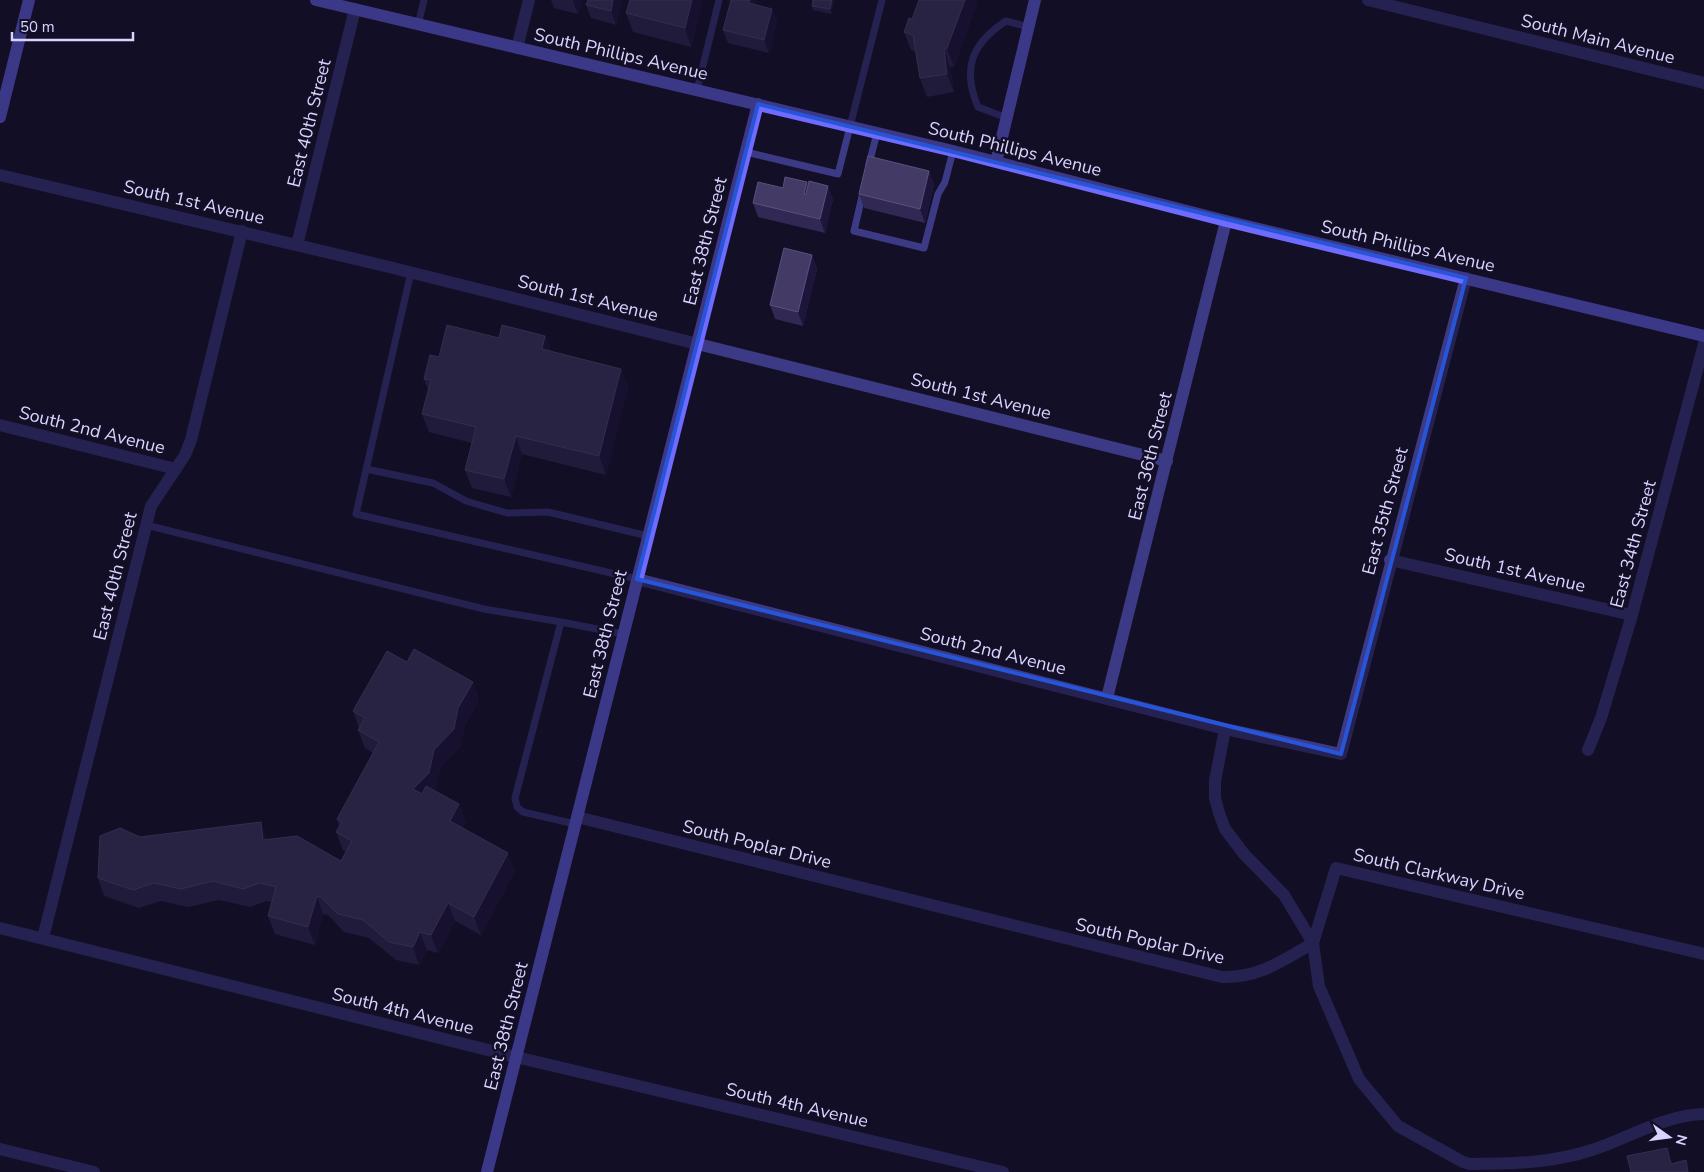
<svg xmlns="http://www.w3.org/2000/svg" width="1704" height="1172" font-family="'Nunito Sans',sans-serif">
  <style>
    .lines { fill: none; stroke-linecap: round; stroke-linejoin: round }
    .lane { stroke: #3d3a85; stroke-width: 7 }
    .street { stroke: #3d3a85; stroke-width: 12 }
    .secondary { stroke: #6f6bff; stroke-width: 12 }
    .wall { fill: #312854 }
    .shaded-wall { fill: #1d163a }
    .building { fill: #433a66; stroke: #5a527e }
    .marked { fill: none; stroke: #2655da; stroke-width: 4; stroke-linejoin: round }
    .labels { text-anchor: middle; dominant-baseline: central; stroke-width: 5; stroke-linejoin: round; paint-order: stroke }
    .street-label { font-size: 18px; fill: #d9d4ff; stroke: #130f26 }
  </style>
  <rect width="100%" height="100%" fill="#130f26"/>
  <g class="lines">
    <!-- lane -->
    <path class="lane" d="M418 25 424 0
      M697 90 719 0
      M1007 118 978 107C962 69 971 44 1006 21L1029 27
      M746 152 838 174 882 0
      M869 164 877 133
      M863 192 854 231 924 248 938 194 945 182 953 151
      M411 272 356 514 637 579
      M366 469 433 483 466 501 507 513 548 512 648 536
      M146 525 484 609 561 622
      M575 824 523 812 517 807 515 798 561 622 623 634"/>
    <!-- street -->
    <path class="street" d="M1368 0 1704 83
      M517 48 529 0
      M0 175 385 266 1167 461
      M297 245 355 9
      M0 425 176 469
      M1390 560 1632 615
      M637 579 1225 729 1341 754 1466 278
      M1107 698 1226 221
      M1225 729 1215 781V798L1219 813 1225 829 1244 854 1284 895 1313 943 1319 986 1359 1079 1398 1126 1463 1162 1470 1164C1512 1164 1552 1163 1592 1150 1629 1138 1664 1115 1704 1114
      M1588 750 1601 718 1632 615 1704 344
      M577 817 1222 977C1259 978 1282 961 1313 943
      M0 928 516 1057 1003 1172
      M43 938 151 506 185 455 191 440 242 231
      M1313 943 1336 868 1704 954
      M0 1149 94 1172"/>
    <!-- secondary -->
    <path class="secondary" d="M316 0 953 151 1226 221 1704 336
      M0 117 29 0
      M996 162 1035 0
      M487 1172 758 104"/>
  </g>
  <!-- wall -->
  <path class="wall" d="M551 0H582L578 14 554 8Z
    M588 0H622L616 25 591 18 586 5Z
    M703 0 691 47 633 32 626 13Z
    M835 0 831 14 813 10 812 6Z
    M919 0H976L977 3 954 67H950L954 92 927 97 920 78 916 52 911 50 904 32 912 19Z
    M757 5 777 22 769 53 728 43 723 30Z
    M929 171 934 185 925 223 864 208 859 194Z
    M808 185 833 199 825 233 758 217 753 203 783 188Z
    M812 255 817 269 803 326 775 319 770 305Z
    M545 336 551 351 628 387 606 475 522 454 511 497 472 488 465 470 472 443 429 432 422 414 428 390 424 379 439 357 499 338Z
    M407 662 473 682 479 700 465 726 460 747 440 768 435 791 466 822 462 828 515 871 481 935 455 921 438 953 427 950 419 965 396 960 369 938 344 932 328 915 323 914 315 945 275 934 268 916 272 902 267 901 250 907 219 900 188 907 161 901 139 908 104 896 98 878 140 837 267 839 341 861 346 852 343 850 336 832 339 827 337 819 373 753 365 748 358 730 359 728 353 711Z"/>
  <!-- shaded-wall -->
  <path class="shaded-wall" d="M573 0H582L578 14 573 1Z
    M613 0H622L616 25 611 11Z
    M692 0H703L691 47 685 28Z
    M750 0H755L757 5 749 3Z
    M832 0H835L831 14 830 9Z
    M965 0H976L977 3 954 67 947 48Z
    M772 9 777 22 769 53 764 40Z
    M944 49 950 67 954 92 947 74Z
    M929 171 934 185 925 223 920 209Z
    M807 182 812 196 804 194Z
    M828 186 833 199 825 233 820 219Z
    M812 255 817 269 803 326 798 312Z
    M545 336 552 354 542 349Z
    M621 369 628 387 606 475 599 456Z
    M516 436 522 454 511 497 504 479Z
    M473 682 479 700 465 726 460 747 440 768 436 791 419 807 413 789 434 750Z
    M459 804 466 822 456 839 450 821Z
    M261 822 267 840H263Z
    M508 853 515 871 481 935 474 917Z
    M317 896 323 914 315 945 308 927Z
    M448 903 455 921 438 953 431 935Z
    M420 932 427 950 419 965 413 947Z
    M1667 1148 1672 1162 1674 1172 1671 1164Z"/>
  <!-- building -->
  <path class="building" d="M588 0H613L611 11 586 5Z
    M630 0H692L685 28 626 13Z
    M731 0H750L749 3 772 9 764 40 723 30Z
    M813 0H832L830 9 812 6Z
    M919 0H965L947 48 944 49 947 74 920 78 913 35 904 32 909 18 912 19Z
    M868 156 929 171 920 209 859 194Z
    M785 177 807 182 804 194H806L809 181 828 186 820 219 753 203 758 182 783 188Z
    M784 248 812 255 798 312 770 305Z
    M447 325 499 338 502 325 545 336 542 349 621 369 599 456 516 436 504 479 465 470 476 427 422 414 431 380 424 379 430 355 439 357Z
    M414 649 473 682 458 708 454 729 434 750 429 773 413 789 422 794 426 786 459 804 450 821 508 853 474 917 448 903 431 935 420 932 413 947 389 942 363 920 338 914 321 897 317 896 308 927 268 916 276 887 260 883 243 889 213 881 181 889 154 883 133 890 98 878 100 836 120 828 140 837 261 822 263 840 297 836 341 861 352 841 336 832 342 822 337 819 379 742 358 730 365 718 353 711 387 651 407 662Z
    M1667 1148 1671 1164 1686 1160 1688 1172H1631L1627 1156Z"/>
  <!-- marked area -->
  <path d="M0 0H1704V1172H0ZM758 104 1466 278 1341 754 637 579Z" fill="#130f26" fill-opacity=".55" fill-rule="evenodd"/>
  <path class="marked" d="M758 104 1466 278 1341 754 637 579Z"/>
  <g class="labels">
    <!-- street labels -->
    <g class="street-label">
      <text transform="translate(1598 39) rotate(14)">South Main Avenue</text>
      <text transform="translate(621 54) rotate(13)">South Phillips Avenue</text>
      <text transform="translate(309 123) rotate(-76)">East 40th Street</text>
      <text transform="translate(1015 149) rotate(14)">South Phillips Avenue</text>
      <text transform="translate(194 202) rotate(13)">South 1st Avenue</text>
      <text transform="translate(705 241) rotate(-76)">East 38th Street</text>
      <text transform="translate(1408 246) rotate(13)">South Phillips Avenue</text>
      <text transform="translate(588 298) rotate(14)">South 1st Avenue</text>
      <text transform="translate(981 396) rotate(14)">South 1st Avenue</text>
      <text transform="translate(92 430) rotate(14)">South 2nd Avenue</text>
      <text transform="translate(1150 456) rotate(-76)">East 36th Street</text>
      <text transform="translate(1385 511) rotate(-75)">East 35th Street</text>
      <text transform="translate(1633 544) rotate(-75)">East 34th Street</text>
      <text transform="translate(1515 570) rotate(13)">South 1st Avenue</text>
      <text transform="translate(115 576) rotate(-76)">East 40th Street</text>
      <text transform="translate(605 634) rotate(-76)">East 38th Street</text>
      <text transform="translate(993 651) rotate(14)">South 2nd Avenue</text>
      <text transform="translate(757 844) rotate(14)">South Poplar Drive</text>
      <text transform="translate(1439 874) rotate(13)">South Clarkway Drive</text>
      <text transform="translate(1150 941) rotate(13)">South Poplar Drive</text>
      <text transform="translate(403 1011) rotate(14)">South 4th Avenue</text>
      <text transform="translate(506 1026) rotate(-76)">East 38th Street</text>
      <text transform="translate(797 1105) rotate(13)">South 4th Avenue</text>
    </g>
  </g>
  <!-- north arrow -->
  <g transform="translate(1669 1137) rotate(104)" stroke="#130f26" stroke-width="4" paint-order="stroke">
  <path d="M0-4L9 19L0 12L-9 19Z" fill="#d9d4ff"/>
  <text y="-8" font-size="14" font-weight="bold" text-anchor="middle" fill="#d9d4ff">N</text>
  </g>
  <!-- scale -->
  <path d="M12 32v8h121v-8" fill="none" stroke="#d9d4ff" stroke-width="2.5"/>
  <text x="20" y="32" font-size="15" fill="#d9d4ff" stroke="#130f26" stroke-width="4" paint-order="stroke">50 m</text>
</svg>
